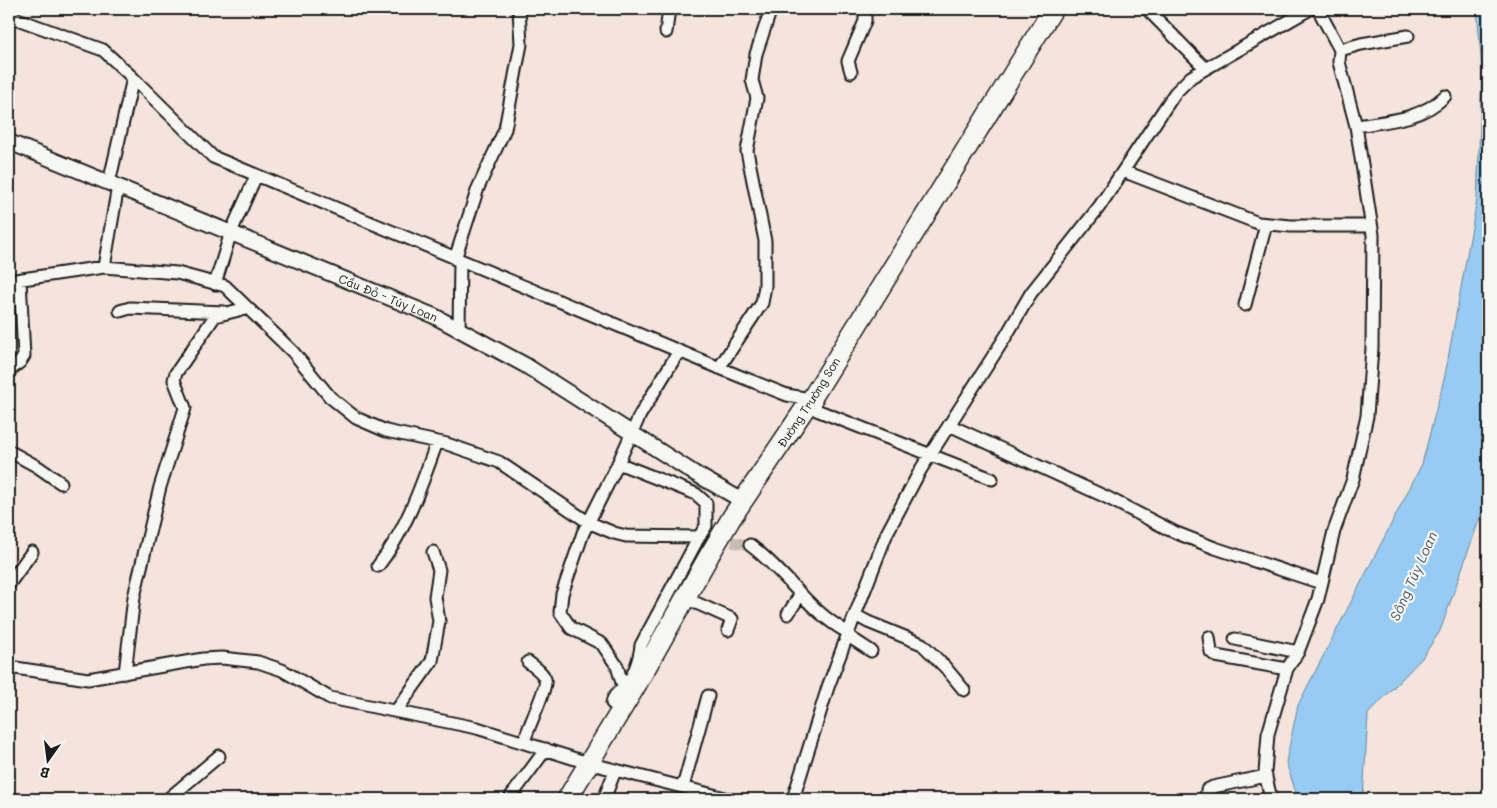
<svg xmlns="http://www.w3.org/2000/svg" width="1497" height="808" font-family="Mali,sans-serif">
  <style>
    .water { fill: #96ccf4; stroke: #65869e }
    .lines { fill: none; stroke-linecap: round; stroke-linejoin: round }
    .minor-tunnel { stroke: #c9bcb5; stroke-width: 11; stroke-dasharray: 11 5.5; stroke-linecap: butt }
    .minor-casing { stroke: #1c1c1c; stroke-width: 15 }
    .tertiary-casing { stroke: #1c1c1c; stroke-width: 18 }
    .trunk-casing { stroke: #1c1c1c; stroke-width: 22 }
    .minor { stroke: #f6f6f2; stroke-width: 11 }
    .tertiary { stroke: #f6f6f2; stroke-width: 14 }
    .trunk { stroke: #f6f6f2; stroke-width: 19 }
    .trunk-bridge-casing { stroke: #1c1c1c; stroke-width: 22; stroke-linecap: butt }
    .trunk-bridge { stroke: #f6f6f2; stroke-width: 19 }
    .labels { text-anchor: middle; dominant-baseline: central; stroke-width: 4.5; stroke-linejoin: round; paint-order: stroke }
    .street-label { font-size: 12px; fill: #1c1c1c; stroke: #f6f6f2 }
    .water-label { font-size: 14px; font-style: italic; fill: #475a68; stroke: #f6f6f2 }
  </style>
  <rect width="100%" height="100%" fill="#f4e4db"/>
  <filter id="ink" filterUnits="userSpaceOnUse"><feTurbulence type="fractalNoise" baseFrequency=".02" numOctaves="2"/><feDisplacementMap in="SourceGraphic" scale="10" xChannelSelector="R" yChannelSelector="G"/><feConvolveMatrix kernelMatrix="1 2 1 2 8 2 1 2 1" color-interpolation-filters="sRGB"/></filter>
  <g filter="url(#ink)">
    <!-- water -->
    <path class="water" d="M1477 9H1488V495L1440 631 1422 658 1368 714 1363 799H1298L1286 762 1298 705 1422 464 1445 375 1477 200 1482 70Z"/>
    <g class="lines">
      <!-- minor-tunnel -->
      <path class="minor-tunnel" d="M699 537 750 545"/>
      <!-- minor casing -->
      <g class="minor-casing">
        <path id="minor" d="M1147 9 1205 68
          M9 16 103 50 133 78 109 183
          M666 32 669 9
          M1340 50 1361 44 1408 36
          M851 72 848 61 865 21V9
          M133 78 213 157 739 376 787 395 816 400 815 409 819 411 992 479
          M1356 126C1387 121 1421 120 1445 96
          M1123 171 1258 223 1291 226H1371
          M455 259 478 188 505 129 521 44 519 9
          M104 267 118 186
          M9 281 104 267 177 273 225 286 293 352 330 397 356 418 386 431 447 444 499 462 588 522 614 533 626 536 699 537 706 526V503L696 494 618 463
          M215 284 231 232 256 176
          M1245 305 1266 224
          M120 311 130 308 224 312
          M459 329 460 261
          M719 368 762 303 765 286V241L747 151 757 98 752 80 756 54 771 9
          M9 371 20 362 24 356 20 280
          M949 425 1106 497 1174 532 1215 548 1321 583
          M9 451 38 467 61 483
          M750 545C788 573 806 610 849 633
          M378 566C407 529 421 486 437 442
          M9 584 32 552
          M685 598 732 619 728 630
          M788 614 800 595
          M855 615 868 622 922 644 945 667 964 690
          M848 636 871 651
          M1209 637 1211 652 1216 656 1287 669
          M1235 639 1298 652
          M9 667 88 679 203 659 222 658 258 662 282 670 330 698 477 728 588 763 729 799
          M125 673 134 597 160 487 185 408 174 380 176 373 215 316 247 308
          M626 685 622 683 617 666 602 644 571 628 560 612 562 594 583 533 615 470 640 415 679 351
          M622 710 612 703C614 693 620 692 626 685 634 676 640 657 641 645L699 537
          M396 711 432 661 439 621 435 597 439 570 433 552
          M524 742C527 729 548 687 545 679 542 671 534 667 528 662
          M683 787 708 696
          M168 799 219 756
          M509 799 546 749
          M604 799 615 771
          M793 799 828 687 855 615 887 533 921 469 1006 336 1031 293 1099 207 1175 93 1191 77 1310 9
          M1206 799 1207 790 1213 787 1266 776
          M1271 799 1265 773 1268 734 1287 669 1298 652 1318 599 1334 531 1353 479 1367 416 1372 348 1373 235 1356 126 1339 62 1340 50 1318 9"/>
      </g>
      <!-- tertiary casing -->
      <g class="tertiary-casing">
        <g id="tertiary">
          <path id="s1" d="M9 142 434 316 525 365 694 473 743 501"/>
        </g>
      </g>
      <!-- trunk casing -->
      <g class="trunk-casing">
        <g id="trunk">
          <path id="s2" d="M732 517 812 398 1053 9"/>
          <path d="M567 799 634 689 710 554"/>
        </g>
      </g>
      <!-- minor -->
      <use href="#minor" class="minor"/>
      <!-- tertiary -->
      <use href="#tertiary" class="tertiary"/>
      <!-- trunk -->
      <use href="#trunk" class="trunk"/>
      <!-- trunk-bridge casing -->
      <g class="trunk-bridge-casing">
        <path id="trunk-bridge" d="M710 554 732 517"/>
      </g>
      <!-- trunk-bridge -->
      <use href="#trunk-bridge" class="trunk-bridge"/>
    </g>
  </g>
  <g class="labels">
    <!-- street labels -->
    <g class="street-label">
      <text stroke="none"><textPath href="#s1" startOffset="410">Cầu Đỏ - Túy Loan</textPath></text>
      <text stroke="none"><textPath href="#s2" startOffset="138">Đường Trường Sơn</textPath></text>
    </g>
    <!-- water labels -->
    <g class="water-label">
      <text transform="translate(1413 576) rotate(-66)">Sông Túy Loan</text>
    </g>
  </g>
  <!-- margin -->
  <rect width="1497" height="808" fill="none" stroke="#f6f6f2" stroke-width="30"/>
  <rect x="15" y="15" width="1467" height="778" fill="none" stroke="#1c1c1c" stroke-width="2" filter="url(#ink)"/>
  <!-- north arrow -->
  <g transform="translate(48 760) rotate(194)" stroke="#f6f6f2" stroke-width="4" paint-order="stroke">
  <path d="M0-4L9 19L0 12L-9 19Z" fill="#1c1c1c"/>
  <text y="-8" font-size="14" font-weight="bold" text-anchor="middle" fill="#1c1c1c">B</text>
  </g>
</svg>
